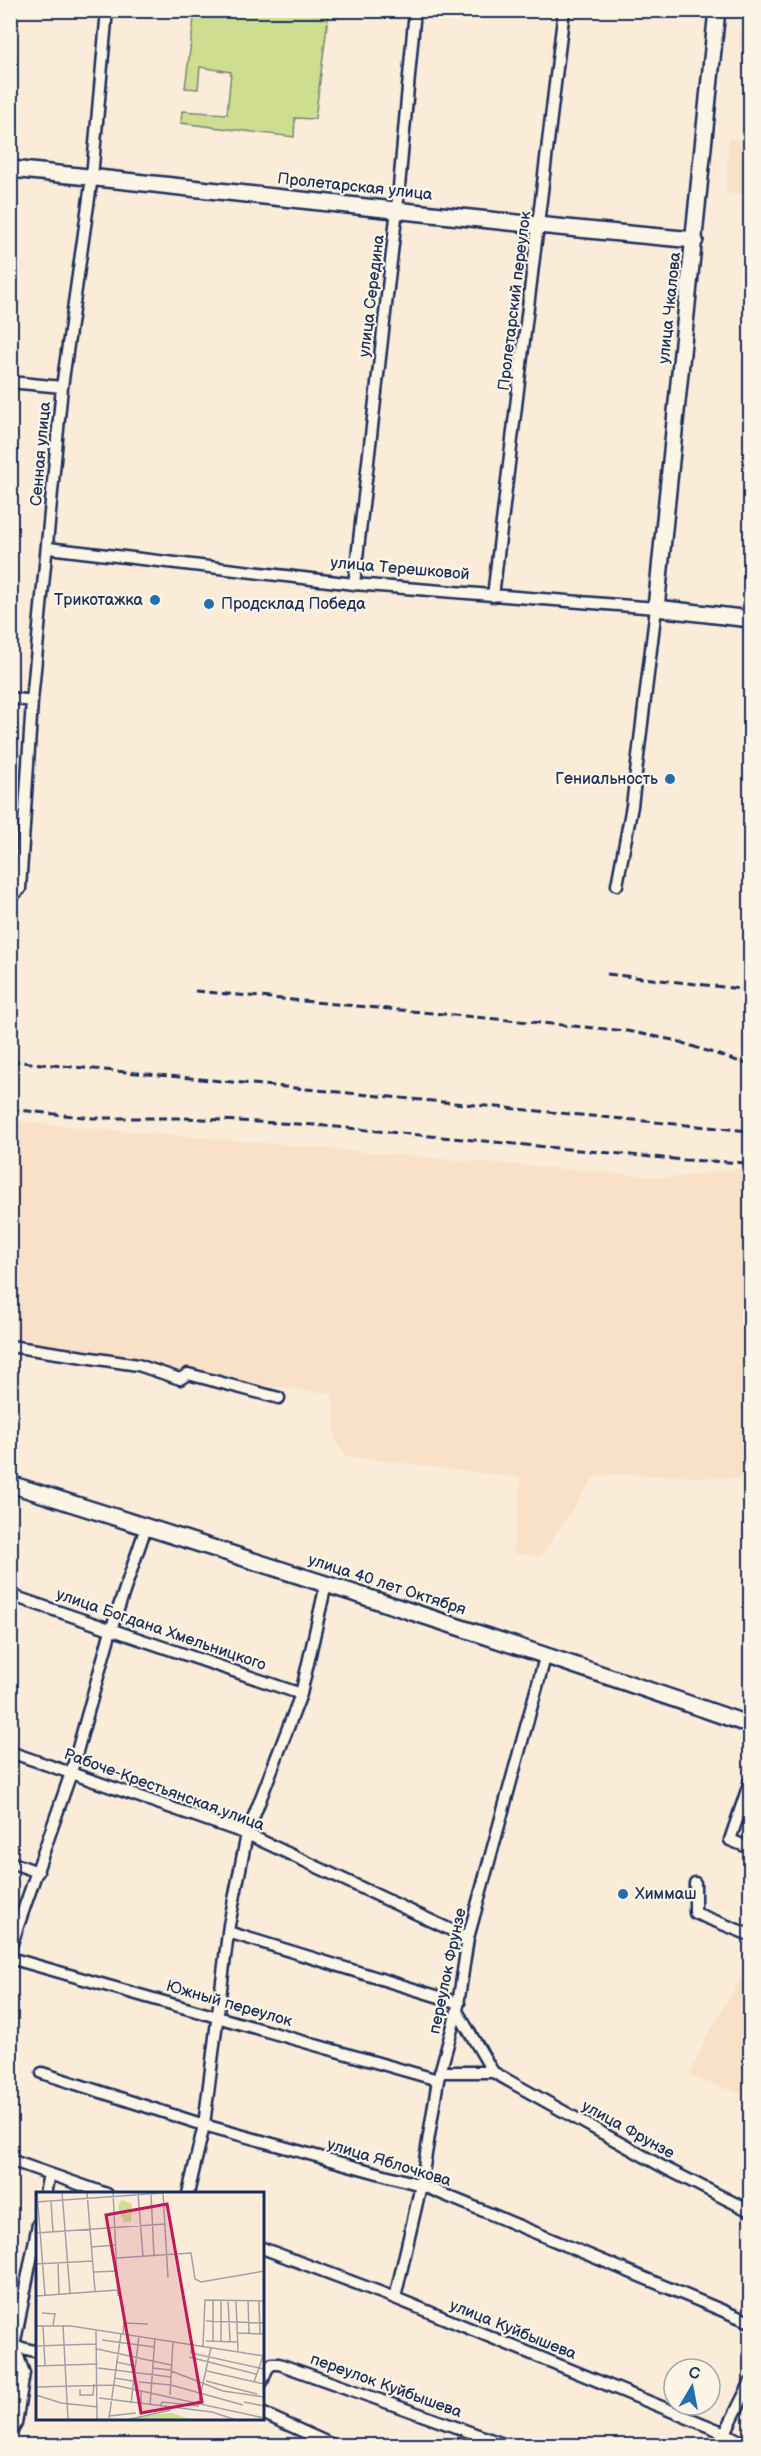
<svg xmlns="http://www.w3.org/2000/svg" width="761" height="2456" font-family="'Balsamiq Sans',sans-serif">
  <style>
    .built { fill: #f8e1c8 }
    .green { fill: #cfdd90; stroke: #758677; stroke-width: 1.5 }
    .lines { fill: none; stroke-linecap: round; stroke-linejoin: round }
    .street-casing { stroke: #1b2f5e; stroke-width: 15 }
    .secondary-casing { stroke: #1b2f5e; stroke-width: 20 }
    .street { stroke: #fcf5e5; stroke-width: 10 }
    .secondary { stroke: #fcf5e5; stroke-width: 15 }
    .rail { stroke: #1b2f5e; stroke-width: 3; stroke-dasharray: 9 4.5; stroke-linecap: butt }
    .poi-dot { fill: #1f6fb2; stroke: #fcf5e5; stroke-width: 2 }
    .labels { text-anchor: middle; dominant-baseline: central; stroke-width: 4.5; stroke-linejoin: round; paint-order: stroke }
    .street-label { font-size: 16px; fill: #1b2f5e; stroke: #fcf5e5 }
    .poi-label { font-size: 16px; fill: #1b2f5e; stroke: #fcf5e5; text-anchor: end }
    .inset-road { fill: none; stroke: #a1a0a7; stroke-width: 1.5 }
    .view { fill: #c2185b; fill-opacity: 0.15; stroke: #c2185b; stroke-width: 3 }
    .inset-edge { fill: none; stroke: #1b2f5e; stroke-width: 3 }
  </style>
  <rect width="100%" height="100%" fill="#faecd8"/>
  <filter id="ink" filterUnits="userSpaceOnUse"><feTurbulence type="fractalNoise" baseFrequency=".0167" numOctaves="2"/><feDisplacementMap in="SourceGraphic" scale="12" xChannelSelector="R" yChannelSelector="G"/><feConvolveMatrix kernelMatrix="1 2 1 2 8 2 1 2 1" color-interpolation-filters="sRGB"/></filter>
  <g filter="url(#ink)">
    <!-- built -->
    <path class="built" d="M742 11H750V49H738Z
      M749 72 750 195 725 193 729 139 745 141Z
      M10 1120 43 1124 668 1178 750 1168V1479L622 1474 594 1477 540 1557 513 1553 522 1478 346 1456 335 1440 333 1394 254 1384 179 1369 11 1343Z
      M750 1962V2097L690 2076 706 2038Z"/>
    <!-- green -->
    <path class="green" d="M195 11H329L315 119 295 118 294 137 181 123 182 111 227 114 231 72 200 67 198 89 185 88Z"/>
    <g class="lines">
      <!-- street casing -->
      <g class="street-casing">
        <path id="street" d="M10 382 62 387
          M48 548 354 584 656 608 632 806 617 885
          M354 584 397 209 415 10
          M493 596 564 10
          M10 698 32 701
          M10 898 20 889 32 701 62 387 92 177 107 10
          M10 1346 138 1365 180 1379 188 1374 279 1398
          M10 1595 301 1694
          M10 1752 247 1834 468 1938
          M750 1781 730 1840 750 1848
          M10 1862 38 1872
          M695 1883V1913L750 1935
          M228 1932 459 2003
          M10 1949 71 1773 111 1630 146 1527
          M10 1958 438 2080
          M457 2011 493 2072 665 2168 750 2211
          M440 2072H493
          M42 2073 204 2125 421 2185 750 2322
          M10 2160 107 2194
          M45 2194 49 2174
          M188 2194 204 2125 229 1925 247 1834 301 1694 326 1584
          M262 2248 395 2298 725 2433 749 2446
          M395 2298 421 2185 438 2080 457 2011 468 1938 546 1654
          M11 2345 38 2352
          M262 2382 267 2369 272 2364H279L509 2446
          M262 2413 335 2446
          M10 2434 16 2424 24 2373 14 2346 38 2224
          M721 2446 725 2433 750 2383"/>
      </g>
      <!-- secondary casing -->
      <g class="secondary-casing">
        <path id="secondary" d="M717 10 656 608 750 619
          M10 169C239 192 466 220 695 240
          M10 1484C258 1562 505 1640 750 1725"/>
      </g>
      <!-- street -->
      <use href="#street" class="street"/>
      <!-- secondary -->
      <use href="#secondary" class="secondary"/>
      <!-- rail -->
      <path class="rail" d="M607 974 750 990
        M195 991 627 1031 673 1040 750 1065
        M10 1061 750 1131
        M10 1109 92 1118H183L315 1125 684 1160 750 1163"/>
    </g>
  </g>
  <!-- markers -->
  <g class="poi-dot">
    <circle cx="155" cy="600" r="6"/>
    <circle cx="209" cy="604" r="6"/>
    <circle cx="670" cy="779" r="6"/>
    <circle cx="623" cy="1894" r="6"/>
  </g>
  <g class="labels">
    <!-- street labels -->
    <g class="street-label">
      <text transform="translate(355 187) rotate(6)">Пролетарская улица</text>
      <text transform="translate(372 296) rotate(-83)">улица Середина</text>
      <text transform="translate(515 301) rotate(-83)">Пролетарский переулок</text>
      <text transform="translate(670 308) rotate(-84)">улица Чкалова</text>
      <text transform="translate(41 454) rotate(-85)">Сенная улица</text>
      <text transform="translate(400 569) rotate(5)">улица Терешковой</text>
      <text transform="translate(387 1585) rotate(18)">улица 40 лет Октября</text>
      <text transform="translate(161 1630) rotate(19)">улица Богдана Хмельницкого</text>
      <text transform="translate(164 1790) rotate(20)">Рабоче-Крестьянская улица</text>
      <text transform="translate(448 1971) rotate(-78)">переулок Фрунзе</text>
      <text transform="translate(229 2004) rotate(16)">Южный переулок</text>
      <text transform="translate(628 2130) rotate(29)">улица Фрунзе</text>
      <text transform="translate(389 2163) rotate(17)">улица Яблочкова</text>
      <text transform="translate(513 2330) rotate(22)">улица Куйбышева</text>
      <text transform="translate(386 2386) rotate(20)">переулок Куйбышева</text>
    </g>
    <!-- poi labels -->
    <g class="poi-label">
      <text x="143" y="600">Трикотажка</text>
      <text x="221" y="604" text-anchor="start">Продсклад Победа</text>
      <text x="658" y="779">Гениальность</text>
      <text x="635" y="1894" text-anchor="start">Химмаш</text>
    </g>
  </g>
  <!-- overview -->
  <g transform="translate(36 2192)">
    <rect width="228" height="228" fill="#faecd8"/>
    <path d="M86 8 96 12 95 30H86L89 26 86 27 82 14ZM136 221 153 227 93 228 120 222Z" fill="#cfdd90"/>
    <path class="inset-road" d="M1 0 9 103M26 0 34 101M51 0 59 99M77 0 82 104M102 0 107 65M127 1 132 86M115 2 118 64M0 10 127 1M15 10 17 40M0 41 129 32M55 55 80 53M81 66 155 61 159 87 165 90 228 79M22 71 23 102M0 72 56 69M57 80 82 79M0 104 81 98M177 108V149M185 108V149M192 108 194 149M200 108 202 159M212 108 213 141M223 109 224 142M6 121 19 122 17 133M170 129 228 131M27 133 32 228M0 134H35L228 164M7 134 9 174M60 138 61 228M201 141 228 142M87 142 88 131 112 132M66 148 118 155M170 149 202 150M156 152 155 161 228 177M0 154 60 152M167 154 169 108 228 109M61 157 135 173M153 165 220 182M80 170 99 174M0 174 62 172M62 176 135 185M116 176 135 178M135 179 187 199 228 205M171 179 228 192M78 186 97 189M170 189 221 202M103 190 135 193 207 213M218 190 227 164M0 195 78 193 228 226M44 197V203H57L58 192M105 198V223M0 203 25 211 62 215M134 203 137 149M63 206 176 220 200 228M208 210 228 214M95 211 103 144M114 213 119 146M124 214 126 210 162 214 175 155M73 224 100 221M73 226 85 142M90 228 135 218"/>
    <path class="view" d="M131 12 166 210 105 221 70 23Z"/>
    <rect width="228" height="228" class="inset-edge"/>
  </g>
  <!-- margin -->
  <rect width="761" height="2456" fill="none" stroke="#fcf5e5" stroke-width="36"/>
  <rect x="18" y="18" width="725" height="2420" fill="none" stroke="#1b2f5e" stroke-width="2" filter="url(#ink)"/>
  <!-- north arrow -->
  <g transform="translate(692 2387) rotate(10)"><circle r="28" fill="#fcf5e5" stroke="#a2a6af" stroke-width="1.5"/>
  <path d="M0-4.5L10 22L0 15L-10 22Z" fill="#1f6fb2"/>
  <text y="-9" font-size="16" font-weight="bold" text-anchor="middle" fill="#1b2f5e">С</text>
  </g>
</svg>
